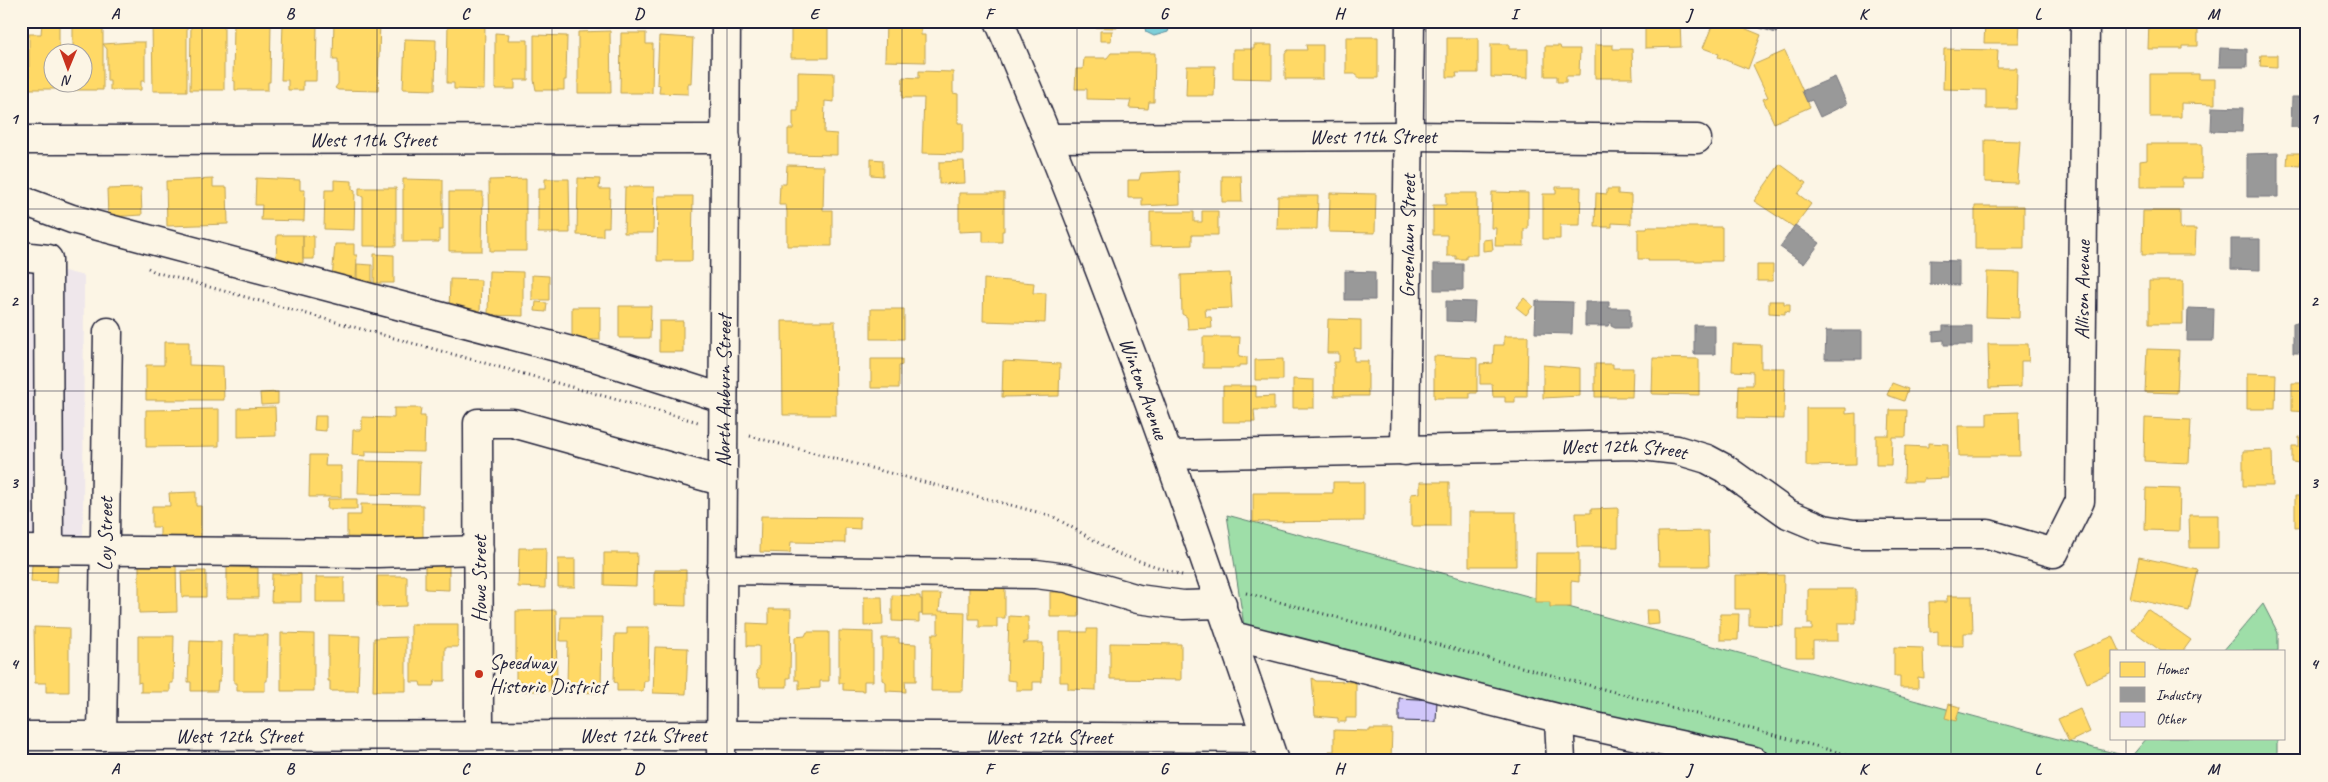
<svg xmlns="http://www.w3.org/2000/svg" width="2328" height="782" font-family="Caveat,sans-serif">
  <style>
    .built { fill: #efe7eb }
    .green { fill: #9edea8; stroke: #608072 }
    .water { fill: #7ecfd9; stroke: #598a9a }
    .homes { fill: #ffd966; stroke: #bda259 }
    .industry { fill: #999; stroke: #75757d }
    .building { fill: #d1c7fa; stroke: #22223b }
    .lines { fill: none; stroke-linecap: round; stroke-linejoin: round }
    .minor-casing { stroke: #22223b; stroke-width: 31 }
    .path { stroke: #22223b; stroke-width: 3; stroke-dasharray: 1 4; stroke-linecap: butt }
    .minor { stroke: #fcf5e5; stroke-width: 28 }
    .grid { fill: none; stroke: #22223b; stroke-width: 1; stroke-opacity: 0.55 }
    .poi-dot { fill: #c8321e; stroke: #fcf5e5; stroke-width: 2 }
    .labels { text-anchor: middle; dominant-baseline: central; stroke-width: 5; stroke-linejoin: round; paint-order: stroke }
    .street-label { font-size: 21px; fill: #22223b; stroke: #fcf5e5 }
    .poi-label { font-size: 21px; fill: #22223b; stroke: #fcf5e5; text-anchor: start }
    .neatline { fill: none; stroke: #22223b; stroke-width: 2 }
    .grid-label { font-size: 16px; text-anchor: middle; font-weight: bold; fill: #22223b }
  </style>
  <rect width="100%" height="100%" fill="#fcf5e5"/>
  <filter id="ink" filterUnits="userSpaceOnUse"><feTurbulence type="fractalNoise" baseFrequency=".02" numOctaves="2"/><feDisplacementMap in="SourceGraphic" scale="10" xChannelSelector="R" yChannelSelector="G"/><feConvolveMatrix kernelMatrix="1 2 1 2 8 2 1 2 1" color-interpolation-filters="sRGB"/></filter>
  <g filter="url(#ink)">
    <!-- built -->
    <path class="built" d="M21 260 84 276 83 550H21Z"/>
    <!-- green -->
    <path class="green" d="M1227 515 2069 742 2131 757 2147 738H2277V761H1740L1246 639Z
      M2263 604 2278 633V651H2223Z"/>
    <!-- water -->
    <path class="water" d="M1143 21H1171V23L1168 32 1154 36 1146 32Z"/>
    <!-- homes -->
    <path class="homes" d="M334 21H380L378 91 338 90 335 88 338 84V60H333Z
      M448 21H485L484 90 454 89V83H447Z
      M791 21H828V58H791Z
      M886 21H921V35H925V62L885 61Z
      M1069 21H1117V28L1075 27V24H1069Z
      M1645 21H1680L1681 47 1645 48Z
      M1714 21H1727L1761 35 1748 69 1718 57 1719 54 1703 48Z
      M1874 21H1895V27L1874 26Z
      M2020 21 2019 43H1984L1985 22H1972Z
      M2149 21H2181V25H2198V46H2182V49H2148Z
      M152 22H187V91H153Z
      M224 22V90H190L191 23Z
      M42 23 59 24V52H52V82H59V89H29V34H41Z
      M234 23H271L270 82H268V90H235V81H233Z
      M283 24 317 25 316 81H303V90H288V80H281Z
      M73 27H103V90H73V82H82V52H73Z
      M610 31 611 93H578V32Z
      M1100 31H1112L1111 41H1100Z
      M495 33 509 34 508 40H528V80H515V89H495Z
      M621 33H646V44H653L652 93H620Z
      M534 35 567 36 566 80H564V90H536L534 80Z
      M22 36V89H21Z
      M659 36 693 38 691 83H688V94L659 93 660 85 657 84Z
      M1346 37H1378V78H1357V74H1346Z
      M1447 38H1478V73H1456L1457 77H1447Z
      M405 39 436 40 435 90 403 89Z
      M133 42H145V81H141V90H110V81H107V49L103 44Z
      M1491 44H1509V49H1528V78L1491 77Z
      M1254 45H1272V79L1233 78V49H1254Z
      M1306 45H1323V79H1285V54L1288 50H1307Z
      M1595 45H1613V49H1632L1633 78H1595Z
      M1545 46H1560L1561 49H1580L1579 76H1566V82H1557V76H1545Z
      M1944 49 1998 50 1997 68H2017L2016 109H1986V90L1943 89Z
      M1785 51 1810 107 1774 123 1763 99 1768 97 1753 65Z
      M1111 53H1155L1154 102H1149L1148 109 1129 108 1131 100 1087 99V89H1075L1076 69H1083L1084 58H1107Z
      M2261 55H2277V67L2260 66Z
      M1187 66H1215L1214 96H1186Z
      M919 71 953 72V93L958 94V123H963V154L922 153 924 98H902L903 77 919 78Z
      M798 72 834 73V102L825 101 824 133 837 134V155L788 154V129H793V111H798Z
      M2150 74H2199V79H2215V104L2181 103V117H2150Z
      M1985 140 2020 141 2017 183 1985 182Z
      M2147 144H2202V178H2182V187H2140V161L2147 160Z
      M2288 153H2301L2300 166 2287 165Z
      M871 159 883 160V176L871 175Z
      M964 161 965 183 939 184V162Z
      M1780 164 1806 183 1798 194 1811 204 1794 227 1754 201Z
      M787 165 824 166 823 210H832V246H787V212L786 205H779L780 184H786Z
      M1179 171 1180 204 1142 206V198H1128V180H1139L1141 173Z
      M1222 176H1241L1242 202H1222Z
      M256 178 300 180V190H305L304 221 261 220 262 205H255Z
      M578 178 600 179 599 189H610L609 227H603V236L577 235Z
      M213 179V187H227L228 224 167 226 166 181Z
      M403 179 443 180V230H439V242H403Z
      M526 179V251H490L489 180Z
      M545 179H569L570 233H538V189H545Z
      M334 180 352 181V189L355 190 354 230 324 229 325 190H334Z
      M625 187H654L653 233H624Z
      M1556 187H1581L1580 225H1560V239H1543V194H1556Z
      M141 188 142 215 108 217 107 189Z
      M359 188H396V246H363V197L359 195Z
      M1607 189H1618V194L1631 195V224L1612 223V227H1595L1596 193 1607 194Z
      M449 192H483L482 251H449Z
      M1492 192 1528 193V229H1524V246H1495L1496 228H1491Z
      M959 193H1004V231H1002V242H983V231L959 232Z
      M1330 193 1376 194 1375 233 1329 232Z
      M1446 193H1477V255H1466V259H1456V256H1447V235H1433V205H1446Z
      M658 196H693L692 261H657Z
      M1278 196H1318L1317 229H1277Z
      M1975 206H2024V249H1975Z
      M1202 211H1218V235H1192V245L1150 246V212H1194V222H1202Z
      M2143 211H2180V229H2196L2195 255H2142Z
      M1647 227H1722V261H1648V259H1638V229H1647Z
      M277 235H303V263L276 262Z
      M303 235 314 236V259H303Z
      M1492 239 1493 250 1483 251V240Z
      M335 244H354V255H357L356 280 332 279Z
      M374 254 394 255V283H374Z
      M357 264 372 265V287H357Z
      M1757 265H1773V281H1757Z
      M489 271 523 272V316L488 315Z
      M1987 272 2020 273 2019 318 1986 317Z
      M1230 273 1232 308 1205 309 1206 317H1211L1212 328 1188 329 1187 317 1182 314 1181 275Z
      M532 275 549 276V300H532Z
      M450 279 481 280 480 312 449 311Z
      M984 279 1034 283 1033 293H1046L1045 323 983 321Z
      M2149 281H2183V324H2149Z
      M1524 298 1533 306 1526 315 1516 307Z
      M1769 301H1784V304H1790V312L1785 311V314L1769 313Z
      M536 302 547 303 546 312 535 311Z
      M619 306H651L650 338H619Z
      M572 307H600V340L572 339Z
      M871 309H904V339H871Z
      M1328 319 1361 320V349L1354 348V361H1368V396H1334V362H1339V353H1327Z
      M659 321H683V352H659Z
      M782 321H835L836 415H783Z
      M1504 336H1528L1527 397H1515V402H1505V397H1493L1492 384H1480V364L1493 363 1494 345H1504Z
      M1203 337H1240L1239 356 1247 357V365H1239V368H1203Z
      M164 342H189V365L223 366 224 400H146V365H164Z
      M1733 344 1761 345V368H1785L1784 419 1738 418 1739 385H1753V372L1732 371Z
      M1988 344H2028L2029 361H2021V387L1989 388Z
      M2147 349 2179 350 2177 393 2145 392Z
      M1434 356 1477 358V393H1470V398H1434Z
      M1653 358 1699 359V395L1652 394Z
      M871 359H902V365L899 366V388H871Z
      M1283 359V380H1255V360Z
      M1003 361 1060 364 1059 396 1002 397Z
      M1595 364H1613V368H1633L1632 397H1595Z
      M1543 365 1580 368V396L1543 398Z
      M2247 373 2276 374 2275 409H2247Z
      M1293 379 1314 380V408H1293Z
      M1892 383 1908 389 1904 401 1887 395Z
      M2292 383H2307V412L2292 411Z
      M1223 386H1256V397L1274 396V410H1254L1255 422H1223Z
      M278 392V404L261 405 260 393Z
      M275 407 276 436 238 437V408Z
      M394 408H421L420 416H425L424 452 366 451V456L352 455 353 430H362V417L394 418Z
      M1806 408H1846V414L1856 413V465L1806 466Z
      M219 409V446L146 447V410Z
      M1890 410H1907L1906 437H1892L1891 465H1876V435H1889Z
      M2019 412 2020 456H1959L1958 426H1987V413Z
      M315 416H326V431L314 430Z
      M2145 418 2191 420 2189 463 2144 461Z
      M2299 437 2307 438V476H2299V463L2292 462V446H2299Z
      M1928 443 1948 444V478L1923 479V482H1904L1905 446 1928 447Z
      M2272 450 2273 486H2243V451Z
      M310 455H326L325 466H341V497H309Z
      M359 461 420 462 419 495 358 494Z
      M1333 482H1364V521L1253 522V493H1333Z
      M1420 482H1449V526H1411V494L1420 493Z
      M2146 488 2180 489 2179 531 2145 530Z
      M196 492V506H201V538L160 539V527H152V506H170L169 493Z
      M2295 496H2307V526L2295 527Z
      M328 499H357V509H327Z
      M361 504 423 505V538L347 537V515H361Z
      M1618 508V547H1577L1576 513H1591V509Z
      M1469 512H1516V566H1469Z
      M2189 515H2218V548H2190Z
      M761 516 860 517V529L845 528V543L791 542 790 553 760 552Z
      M1708 531 1709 566H1659L1658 532Z
      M519 548H546L545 588 518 587Z
      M604 553H637L636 586 604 585Z
      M1536 553H1579V582L1571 581V607H1550V602H1535Z
      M2139 557 2198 570 2189 611 2130 598Z
      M558 559H575V587H558Z
      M139 563H176L177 612 139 613Z
      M425 563H449V590L425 589Z
      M32 564H58L57 583 31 582Z
      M227 567 258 568V598H227Z
      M21 569H23V593H21Z
      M654 570H686V606L654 605Z
      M181 571H206V597H182Z
      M272 574H301V602H271Z
      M1735 575H1784L1783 626 1749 625V609H1735Z
      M377 576H407V606L377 607Z
      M316 577H344V602H316Z
      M969 587H1005V618H997V627H979V619H969Z
      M1808 589H1856V623H1838V641H1813V657H1796V630H1812V624H1808Z
      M1050 592H1079V617H1050Z
      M922 594H941L939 611 965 612 963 691H931L932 634H938V615H922Z
      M892 595 920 596V599H922V614H919V622L892 621Z
      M1947 596H1972L1973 633H1964V646H1938V631L1930 632 1929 602H1947Z
      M864 597H882L883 625 864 626Z
      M769 609H791L790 678H787V687H760L759 678H757L756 671 759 669V646H747V623L769 624Z
      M2147 609 2191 640 2183 651H2161L2132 630Z
      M556 610 557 682H552V691H522V682H516V611Z
      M1646 610H1658L1659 624 1647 625Z
      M1720 614H1739L1738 640H1720Z
      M1009 616 1028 617V641L1023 643H1043L1042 682H1033V690H1016V681L1007 680Z
      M561 617H602L601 693 570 692V684H567L568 641H560Z
      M411 624H458V647H445V681H435L433 686H421L420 682H411Z
      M34 627 69 628V692H46V683H35Z
      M627 627H649L648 681H644L643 691H617V683L614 682 615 634H627Z
      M1087 629H1097L1096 690 1068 689V682H1060V632H1087Z
      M839 631 873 632V681H864V691L843 690V683H839Z
      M807 632H829V681H820V688L799 689V680H795V637L805 636Z
      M281 633 314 634V691H281Z
      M234 635H268L267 681H265V691H237V683H234Z
      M328 635 360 636 358 691H330V681H328Z
      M138 636H174L173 683H170V692H141V682L138 683Z
      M2113 636 2120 651H2112V672L2087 683 2074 653Z
      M406 637V691H373L374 638Z
      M882 638H899V643L916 644V681H905L906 692 886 691V682L882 680Z
      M21 639H23L24 691H21Z
      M190 641 221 642 220 681H218L217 691H191V682H188Z
      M1110 643 1181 644V680L1110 679Z
      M655 647 688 648 686 694 653 693Z
      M1894 647 1923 648 1924 678 1918 677V688H1900V676H1894Z
      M1312 678 1316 681 1356 682V718H1346V722H1338V718L1315 716Z
      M1949 704 1960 707 1956 721 1945 718Z
      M2080 709 2090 732 2069 742 2058 719Z
      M1370 729H1392L1391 761 1329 759V751H1334V730L1370 731Z"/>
    <!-- industry -->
    <path class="industry" d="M1482 21H1504V25L1482 24Z
      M1536 21H1554V23L1536 24Z
      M1589 21H1610V27L1589 26Z
      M1762 21H1780L1776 33 1760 28Z
      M2220 48 2247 49V67H2219Z
      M1835 77 1847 104 1820 117 1812 100 1807 102 1802 91Z
      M2292 97H2307V128L2291 127Z
      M2212 107 2243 108 2242 132 2211 131Z
      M2278 153V197H2247V154Z
      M1795 225 1820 243 1804 264 1780 247Z
      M2231 239H2260V270L2231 269Z
      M1930 260 1959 261V285L1930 284Z
      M1434 264H1463V290H1434Z
      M1345 271 1375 272V300H1345Z
      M1446 301 1475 302 1474 322 1446 321Z
      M1536 301 1573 302 1572 334 1535 333Z
      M1585 302H1609V308H1628L1630 309V328H1615L1611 326V323H1609L1608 326H1585Z
      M2188 308 2214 309 2213 341H2187Z
      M2293 323H2307V353H2293Z
      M1694 325H1715V354H1694Z
      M1943 326H1972V345H1944V340L1933 341V332L1943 331Z
      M1826 331H1862V359H1825Z"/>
    <!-- building -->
    <path class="building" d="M1399 698 1437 700 1436 722 1399 721Z"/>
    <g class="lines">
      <!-- minor casing -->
      <g class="minor-casing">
        <g id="minor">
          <path id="s1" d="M999 21C1103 263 1190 512 1274 761"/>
          <path id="s2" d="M1049 138 1409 136 1697 139"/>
          <path id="s3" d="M21 140 726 139"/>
          <path d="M21 200 72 219 594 357 722 398"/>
          <path d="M21 256 48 259 49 550"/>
          <path id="s4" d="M1405 451 1410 21"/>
          <path id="s5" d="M1168 455 1634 445 1677 450 1707 459 1724 468 1788 514 1824 529 1853 534H1988L2054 553 2080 501 2085 21"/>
          <path d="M21 550 377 553 479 550"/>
          <path d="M721 570 1036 574 1067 578 1138 599 1183 605 1222 604"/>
          <path d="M1233 636 1577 723 1754 761"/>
          <path d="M1559 719 1561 761"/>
          <path d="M479 734 478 423H513L721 481"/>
          <path id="s6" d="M21 736 746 735 1267 738"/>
          <path id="s7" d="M102 736 108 332"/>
          <path id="s8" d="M721 761 726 21"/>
        </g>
      </g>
      <!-- path -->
      <path class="path" d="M148 268 155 272 698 422
        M750 436 1052 516 1118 554 1182 575
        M1246 593 1871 761"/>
      <!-- minor -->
      <use href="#minor" class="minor"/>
    </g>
  </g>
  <!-- grid -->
  <path class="grid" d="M202 21V761M377 21V761M552 21V761M727 21V761M902 21V761M1077 21V761M1251 21V761M1426 21V761M1601 21V761M1776 21V761M1951 21V761M2126 21V651M21 209H2307M21 391H2307M21 573H2307M2126 738V761"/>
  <!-- markers -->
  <circle class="poi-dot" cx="479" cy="674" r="5"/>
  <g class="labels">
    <!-- street labels -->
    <g class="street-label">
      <text stroke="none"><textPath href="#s2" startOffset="324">West 11th Street</textPath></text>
      <text stroke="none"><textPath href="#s3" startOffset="352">West 11th Street</textPath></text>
      <text stroke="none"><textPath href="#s4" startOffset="215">Greenlawn Street</textPath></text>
      <text stroke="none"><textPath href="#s5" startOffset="1180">Allison Avenue</textPath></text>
      <text stroke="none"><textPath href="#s1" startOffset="395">Winton Avenue</textPath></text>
      <text stroke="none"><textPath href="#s8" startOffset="370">North Auburn Street</textPath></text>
      <text stroke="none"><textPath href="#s5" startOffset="456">West 12th Street</textPath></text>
      <text stroke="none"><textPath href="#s7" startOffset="202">Loy Street</textPath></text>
      <text transform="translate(479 579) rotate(-90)">Howe Street</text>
      <text stroke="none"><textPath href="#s6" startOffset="622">West 12th Street</textPath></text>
      <text stroke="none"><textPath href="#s6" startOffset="218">West 12th Street</textPath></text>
      <text stroke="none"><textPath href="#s6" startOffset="1028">West 12th Street</textPath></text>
    </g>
    <!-- poi labels -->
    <g class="poi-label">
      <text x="489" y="662">Speedway<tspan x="489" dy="24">Historic District</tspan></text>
    </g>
  </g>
  <!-- margin -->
  <rect width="2328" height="782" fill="none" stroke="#fcf5e5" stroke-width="55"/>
  <!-- legend -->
  <rect x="2110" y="650" width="175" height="90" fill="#fcf5e5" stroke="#a5a1a1"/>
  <rect x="2120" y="662" width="25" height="15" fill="#ffd966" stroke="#a5a1a1"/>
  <text x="2156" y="674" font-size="15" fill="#22223b">Homes</text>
  <rect x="2120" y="687" width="25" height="15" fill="#999999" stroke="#a5a1a1"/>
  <text x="2156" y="700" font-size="15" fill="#22223b">Industry</text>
  <rect x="2120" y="712" width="25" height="15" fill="#d1c7fa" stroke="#a5a1a1"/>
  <text x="2156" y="724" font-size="15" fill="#22223b">Other</text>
  <!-- north arrow -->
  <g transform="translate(68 68) rotate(181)"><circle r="24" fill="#fcf5e5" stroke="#a5a1a1"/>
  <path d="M0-4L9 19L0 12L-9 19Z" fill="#c8321e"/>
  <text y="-8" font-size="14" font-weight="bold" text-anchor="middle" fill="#22223b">N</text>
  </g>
  <rect x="28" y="28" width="2272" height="726" class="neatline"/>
  <g class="grid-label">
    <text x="115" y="19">A</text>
    <text x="290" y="19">B</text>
    <text x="465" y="19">C</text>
    <text x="639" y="19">D</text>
    <text x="814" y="19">E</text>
    <text x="989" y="19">F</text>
    <text x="1164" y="19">G</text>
    <text x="1339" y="19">H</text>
    <text x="1514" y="19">I</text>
    <text x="1689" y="19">J</text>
    <text x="1863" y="19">K</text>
    <text x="2038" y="19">L</text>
    <text x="2213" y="19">M</text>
    <text x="14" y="124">1</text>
    <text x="2314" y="124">1</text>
    <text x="14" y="306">2</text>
    <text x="2314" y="306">2</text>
    <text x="14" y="488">3</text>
    <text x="2314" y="488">3</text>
    <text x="14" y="669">4</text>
    <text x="2314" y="669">4</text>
    <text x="115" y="774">A</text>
    <text x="290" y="774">B</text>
    <text x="465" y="774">C</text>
    <text x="639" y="774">D</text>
    <text x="814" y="774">E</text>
    <text x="989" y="774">F</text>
    <text x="1164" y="774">G</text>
    <text x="1339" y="774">H</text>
    <text x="1514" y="774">I</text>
    <text x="1689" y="774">J</text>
    <text x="1863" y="774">K</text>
    <text x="2038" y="774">L</text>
    <text x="2213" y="774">M</text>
  </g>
</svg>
